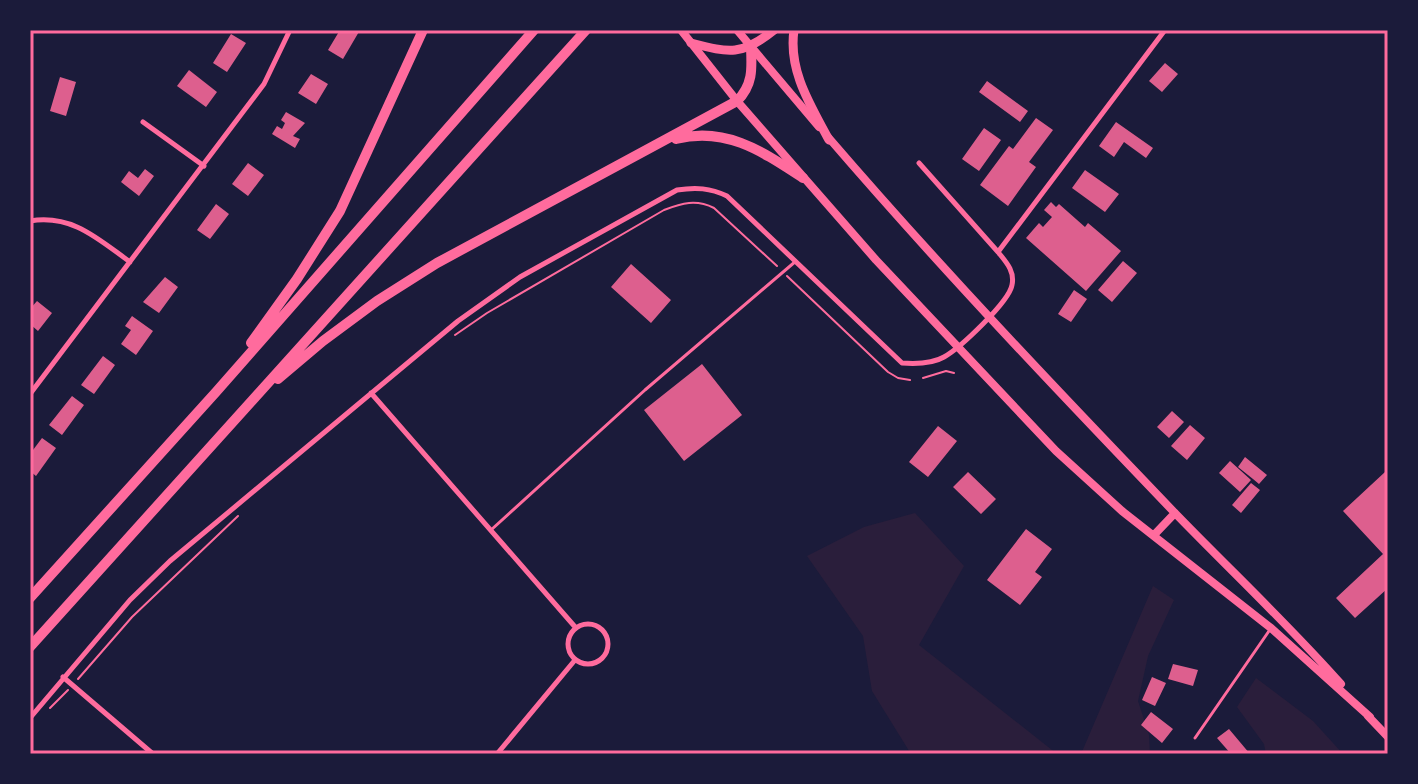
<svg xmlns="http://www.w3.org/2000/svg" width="1418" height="784" font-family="Roboto,sans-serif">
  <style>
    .green { fill: #2a1e3b }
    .building { fill: #dd5f8e }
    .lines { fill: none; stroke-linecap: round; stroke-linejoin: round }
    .path { stroke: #ff6b9d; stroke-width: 2 }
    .service { stroke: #ff6b9d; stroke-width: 3 }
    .minor { stroke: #ff6b9d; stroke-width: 5 }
    .primary { stroke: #ff6b9d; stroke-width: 8 }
    .trunk { stroke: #ff6b9d; stroke-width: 9 }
    .motorway { stroke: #ff6b9d; stroke-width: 10 }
    .neatline { fill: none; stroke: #ff6b9d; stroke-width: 3 }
  </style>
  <rect width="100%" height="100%" fill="#1b1b3a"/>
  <!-- green -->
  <path class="green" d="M915 513 964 566 919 645 1057 754H911L872 691 863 636 807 556 864 527Z
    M1153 586 1174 600 1148 656 1138 701 1149 735 1150 754H1081Z
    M1256 678 1313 721 1343 754H1266L1264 744 1237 707Z"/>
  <!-- building -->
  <path class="building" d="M340 30H360L343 59 328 50Z
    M231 34 246 43 227 72 213 63Z
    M1165 63 1178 74 1162 92 1149 81Z
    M189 70 217 92 206 107 177 86Z
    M311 74 328 84 316 104 298 93Z
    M60 77 76 82 66 116 50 111Z
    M987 81 1028 111 1020 122 979 92Z
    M286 112 305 123 293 136 300 139 295 148 272 134 277 126 282 129 285 123 281 120Z
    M1036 118 1053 130 1029 162 1036 167 1008 206 980 185 1009 146 1013 149Z
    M1116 122 1153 148 1146 158 1124 142 1114 157 1099 146Z
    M984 128 1001 140 979 171 962 159Z
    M248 163 264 175 248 196 232 184Z
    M145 169 154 176 139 196 121 182 129 171 138 178Z
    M1085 170 1119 194 1105 212 1072 188Z
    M1051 202 1056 207 1059 204 1085 227 1088 223 1121 251 1086 291 1026 238 1039 223 1043 227 1052 217 1044 210Z
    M216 204 229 214 210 239 197 230Z
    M1123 261 1137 273 1112 302 1098 290Z
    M631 264 671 300 651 323 611 287Z
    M165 277 178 287 159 313 143 302Z
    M1074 290 1087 299 1071 322 1058 314Z
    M37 301 52 313 38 331 30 324V309Z
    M132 316 153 331 136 355 121 344 131 330 125 326Z
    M103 356 115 365 94 394 81 385Z
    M702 364 742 415 684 461 644 410Z
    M72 396 84 405 62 435 49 425Z
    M1172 411 1184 422 1169 438 1157 427Z
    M1190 425 1205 438 1187 460 1171 446Z
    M938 426 957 441 928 477 909 462Z
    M42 438 56 448 36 476 30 471V454Z
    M1245 457 1267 475 1259 484 1253 479 1255 476 1253 479 1238 467Z
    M1230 461 1251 480 1240 492 1219 473Z
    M968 472 996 499 981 514 953 487Z
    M1385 472 1388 475V588L1355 618 1336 598 1383 554 1343 511Z
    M1251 483 1260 490 1241 513 1232 505Z
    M1026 529 1052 549 1035 572 1042 577 1020 605 987 580Z
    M1173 664 1198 670 1193 686 1168 679Z
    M1152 677 1166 683 1155 706 1142 700Z
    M1151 712 1173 729 1162 743 1141 725Z
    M1229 729 1250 754H1231L1217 738Z"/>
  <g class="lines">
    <!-- path -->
    <path class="path" d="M787 276 888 372 898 378 910 380
      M455 335 487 313 664 210C682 203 696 199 714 208L777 266
      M923 378 946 371 954 373
      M78 679 132 617 238 516
      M50 708 68 690"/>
    <!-- service -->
    <path class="service" d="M491 530 645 390 796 261
      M1195 738 1269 631"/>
    <!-- minor -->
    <path class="minor" d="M143 122 204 166
      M919 163 998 252
      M30 221C72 214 98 239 130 262
      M371 393 576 628
      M30 394 264 84 290 30
      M568 644a20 20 0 1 1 40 0a20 20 0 1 1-40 0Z
      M63 677 153 754
      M30 718 130 600 170 561 458 321 520 277 677 190C696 187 710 188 727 196L902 363C916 364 932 364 944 357 960 348 1009 302 1012 285 1015 271 1006 262 998 252L1165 30
      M497 754 575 660"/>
    <!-- primary -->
    <path class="primary" d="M681 30 737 101 876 260 1056 451 1122 511 1271 628 1370 717
      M737 30 819 127
      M828 137C939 266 1055 388 1173 511 1229 569 1288 624 1341 684
      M1154 535 1175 513
      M1368 716 1388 737"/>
    <!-- trunk -->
    <path class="trunk" d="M794 30C788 71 811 106 829 140
      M691 43C730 53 742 56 774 30"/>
    <!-- motorway -->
    <path class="motorway" d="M676 139C726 126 763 152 803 178
      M251 343 297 279 340 211 423 30
      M278 379 323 341 377 301 437 263 737 101C753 85 752 69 751 48
      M30 598 216 392 534 30
      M30 647 586 30"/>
  </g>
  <!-- border -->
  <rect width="1418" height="784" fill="none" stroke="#1b1b3a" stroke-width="64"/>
  <rect x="32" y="32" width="1354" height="720" class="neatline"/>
</svg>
